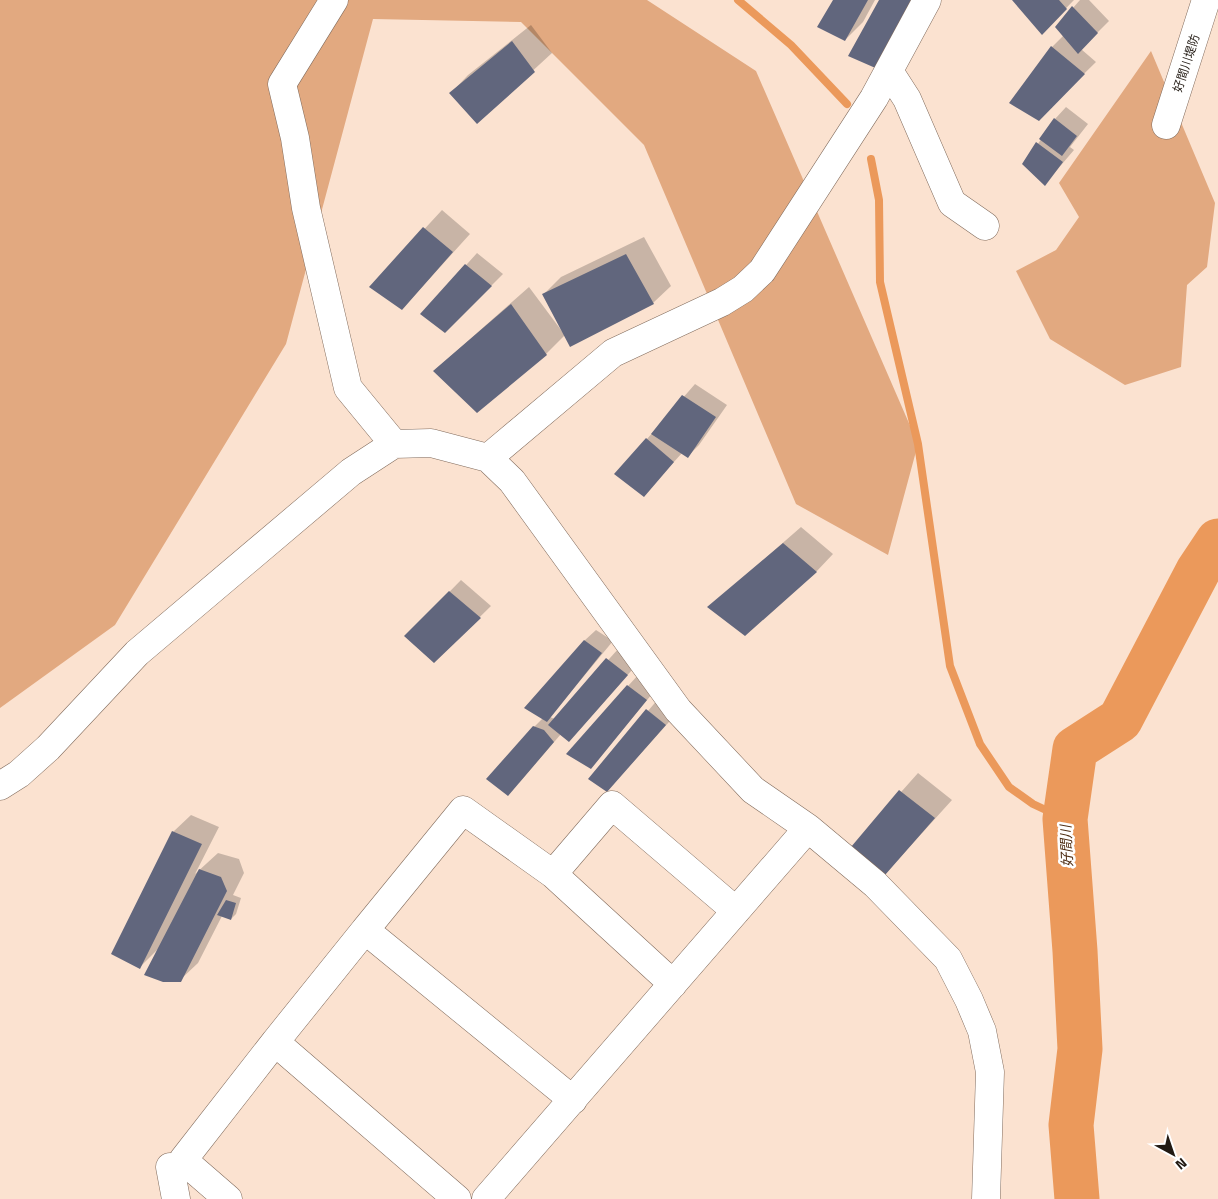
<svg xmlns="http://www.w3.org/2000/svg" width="1218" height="1199" font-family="'Titillium Web','Noto Sans JP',sans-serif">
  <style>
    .green { fill: #e2a980 }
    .shadow { fill: #0003 }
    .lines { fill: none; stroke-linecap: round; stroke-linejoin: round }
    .stream { stroke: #eb995b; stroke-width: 8 }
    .river { stroke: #eb995b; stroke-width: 45 }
    .building { fill: #61667d }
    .minor-casing { stroke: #826c5d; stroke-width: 29 }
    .minor { stroke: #fff; stroke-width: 28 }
    .labels { text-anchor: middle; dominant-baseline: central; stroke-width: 5; stroke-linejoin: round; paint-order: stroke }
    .street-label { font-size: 12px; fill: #211912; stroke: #fff }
    .water-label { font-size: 14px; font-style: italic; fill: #4c2b11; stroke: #fff }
  </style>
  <rect width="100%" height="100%" fill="#fbe2d0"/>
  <!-- green -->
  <path class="green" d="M0 0H647L756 71 918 444 888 555 796 504 644 145 521 22 373 19 286 344 115 625 0 708Z
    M1151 51 1215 203 1207 267 1187 285 1181 367 1125 385 1050 339 1016 271 1056 250 1079 217 1059 183Z"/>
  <!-- shadow -->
  <path class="shadow" d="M835 0H875L863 22 845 40Z
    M1014 0H1074L1042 33Z
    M1080 0H1089L1109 21 1081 49 1096 62 1038 119 1011 103 1052 47 1064 35 1056 27Z
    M531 25 552 53 477 122 451 93 468 75Z
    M1066 107 1088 124 1070 147 1074 150 1045 184 1024 164 1055 119Z
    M442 210 470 234 402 309 371 287Z
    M644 237 671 286 653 303 565 335 546 354 434 371 529 287 564 334 543 295 561 277Z
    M477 253 503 274 445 332 422 314Z
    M695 384 727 405 699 445 688 456 682 453 644 495 647 439Z
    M801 527 833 554 816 572 709 607Z
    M461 580 491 606 434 662 406 636Z
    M596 630 613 641 550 717 555 719 619 648 639 662 580 729 561 734 519 783 534 727 543 718 584 641Z
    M639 674 657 688 591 768 628 686Z
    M659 698 677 713 607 791 590 779Z
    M918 773 952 800 885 874 853 846Z
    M191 815 219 827 195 874 218 853 239 859 244 873 233 895 241 898 236 914 231 919 222 916 198 963 180 980 158 949 140 967 173 832Z"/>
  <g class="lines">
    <!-- stream -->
    <path class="stream" d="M738 0 791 45 847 104
      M871 159 879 200 880 282 918 444 950 666 980 744 1009 787 1033 804 1065 819"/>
    <!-- river -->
    <path class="river" d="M1077 1199 1071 1125 1080 1049 1075 951 1065 819 1075 749 1120 720 1198 571 1218 541"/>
  </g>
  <!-- building -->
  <path class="building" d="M833 0H868L845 41 817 27Z
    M879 0H915L880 70 848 56Z
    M1012 0H1059L1067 9 1042 35Z
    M1072 6 1098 33 1078 54 1055 27Z
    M512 41 535 72 477 124 449 93Z
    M1051 46 1085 74 1039 121 1009 103Z
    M1054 118 1077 136 1062 156 1039 139Z
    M1036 142 1063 162 1045 186 1022 164Z
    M423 227 453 252 402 310 369 287Z
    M626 254 654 304 570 347 542 294Z
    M465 264 492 286 445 333 420 314Z
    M511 304 547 355 477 413 433 371Z
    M682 395 716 417 688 458 651 434Z
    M646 438 674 462 644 497 614 474Z
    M783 543 817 572 745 636 707 607Z
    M449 591 481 618 434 663 404 636Z
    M584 640 602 653 547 722 524 708Z
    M606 658 628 675 569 742 548 725Z
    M627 685 647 700 591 769 566 754Z
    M646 709 666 725 607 792 588 779Z
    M533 726 544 730 554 742 508 796 486 779Z
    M899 790 935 818 885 875 851 847Z
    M172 831 202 844 140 969 111 954Z
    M199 869 221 877 227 891 181 982H163L144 975Z
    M226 900 236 903 231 920 217 915Z"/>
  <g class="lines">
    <!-- minor casing -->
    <g class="minor-casing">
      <path id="minor" d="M334 0 282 84 295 138 306 208 348 388 394 444
        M889 71 907 99 952 203 985 226
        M1166 125 1206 0
        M488 458 613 353 722 302 743 289 762 271 874 98 927 0
        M0 786 19 774 48 748 137 653 351 472 394 444 431 443 488 458 512 481 678 710 753 790 808 828 875 884 948 959 969 1000 982 1031 990 1072 986 1199
        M553 874 673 984
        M365 930 275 1042 457 1199
        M573 1100 365 930 463 810 553 874 612 805 736 911
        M170 1167 176 1199
        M228 1199 183 1160 275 1042
        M486 1199 808 828"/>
    </g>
    <!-- minor -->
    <use href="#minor" class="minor"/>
  </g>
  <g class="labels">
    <!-- street labels -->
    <g class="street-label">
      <text transform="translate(1186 63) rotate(-72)">好間川堤防</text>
    </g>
    <!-- water labels -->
    <g class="water-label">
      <text transform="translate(1066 846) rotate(-93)">好間川</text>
    </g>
  </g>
  <!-- north arrow -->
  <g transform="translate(1173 1154) rotate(140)" stroke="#ffffff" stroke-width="4" paint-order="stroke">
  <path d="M0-4L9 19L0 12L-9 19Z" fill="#211912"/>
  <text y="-8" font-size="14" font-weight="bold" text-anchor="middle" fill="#211912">N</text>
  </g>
</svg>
